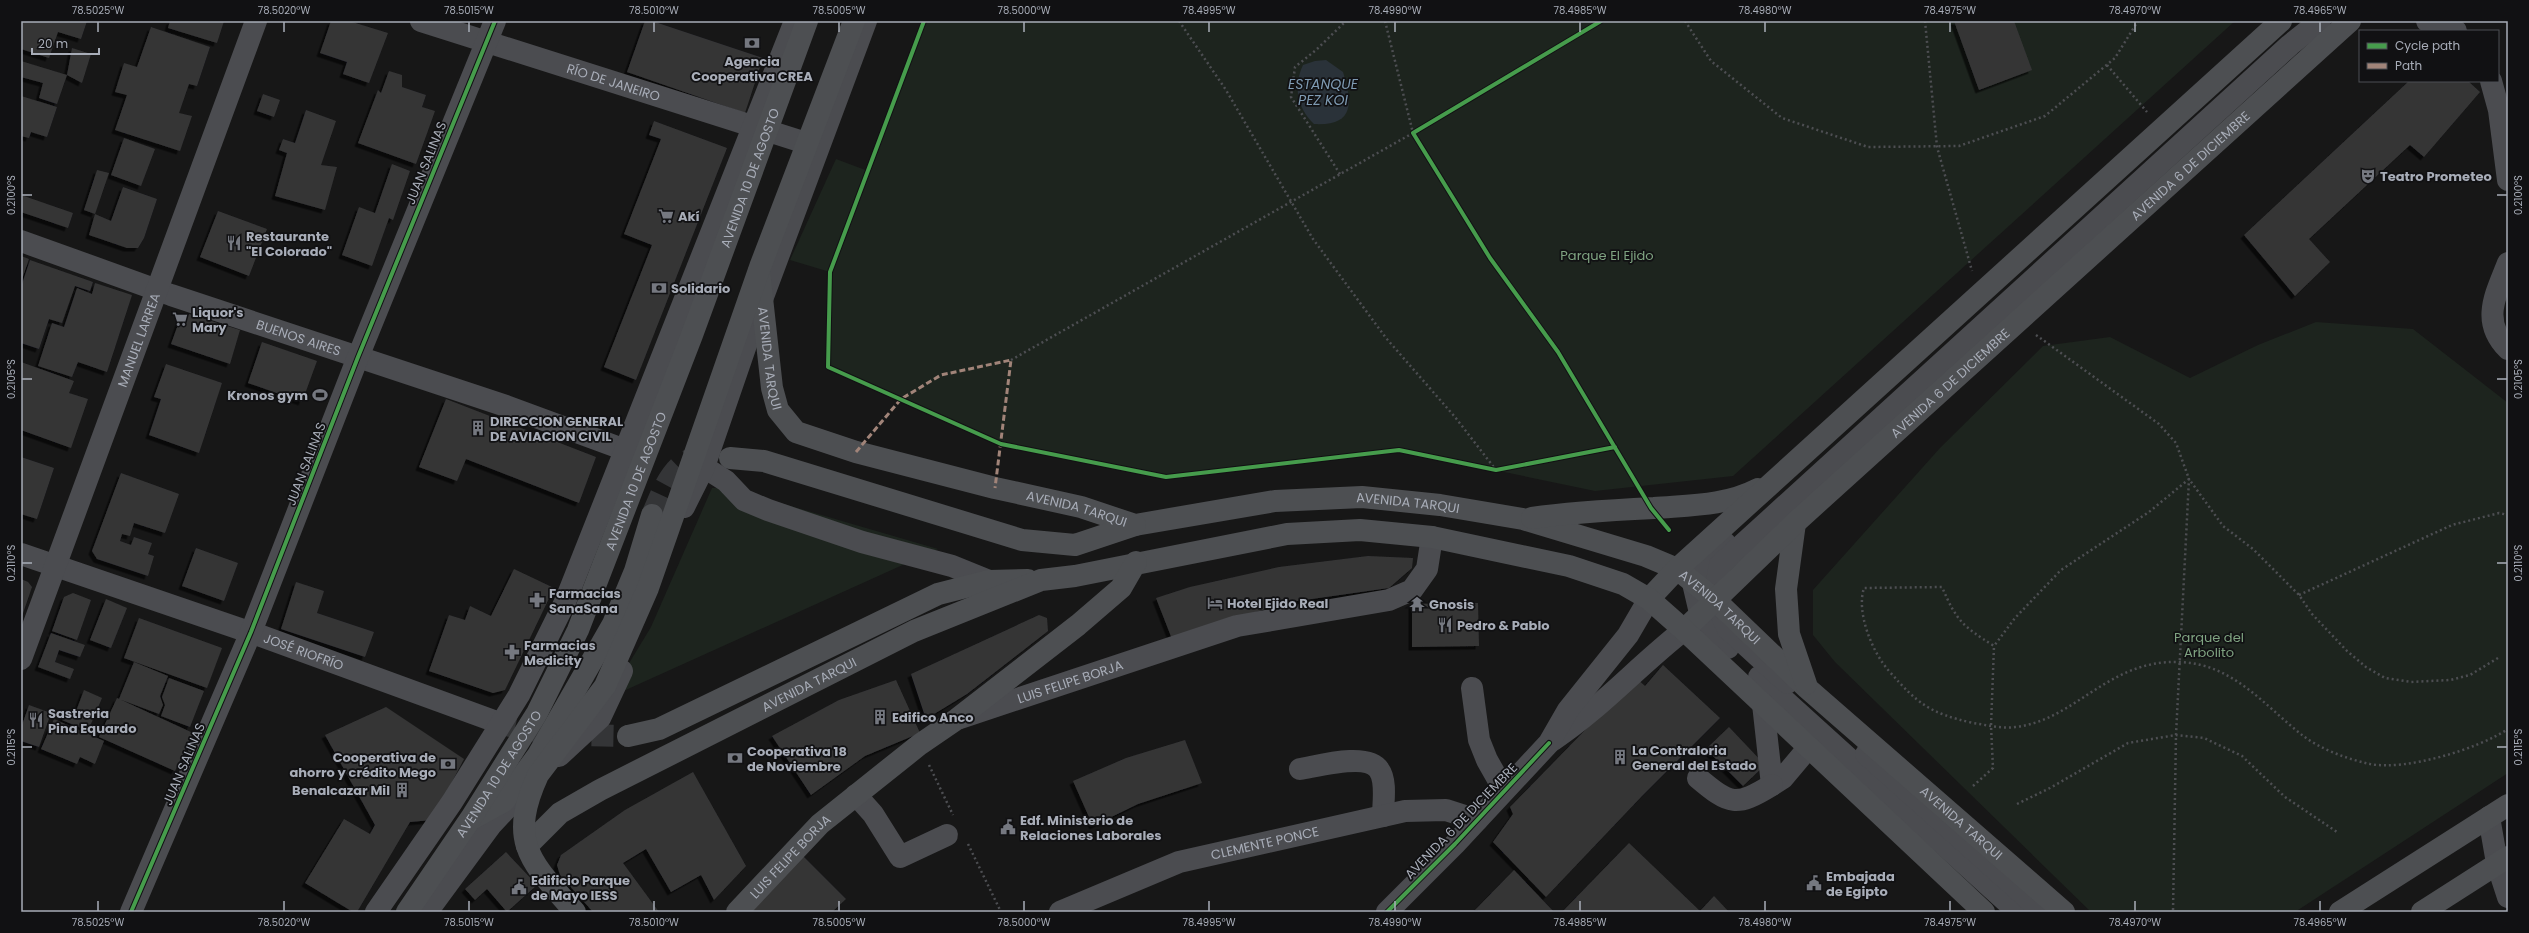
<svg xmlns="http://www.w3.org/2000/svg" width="2529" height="933" font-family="Poppins,sans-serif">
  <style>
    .green { fill: #1d241e }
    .water { fill: #2a3239 }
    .building { fill: #353536; filter: url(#shadow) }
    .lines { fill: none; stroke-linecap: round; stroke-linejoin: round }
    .major-tunnel { stroke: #343537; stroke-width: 22; stroke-dasharray: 22 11; stroke-linecap: butt }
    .path { stroke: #4d4e52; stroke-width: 2.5; stroke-dasharray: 2 3; stroke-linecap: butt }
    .minor { stroke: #4b4c50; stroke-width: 22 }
    .major { stroke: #4d4f52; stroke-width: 22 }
    .quiet { stroke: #a18479; stroke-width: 3; stroke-dasharray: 6 3; stroke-linecap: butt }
    .cycleway-casing { stroke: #111113; stroke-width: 6 }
    .cycleway { stroke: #469c4c; stroke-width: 4 }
    .ticks { fill: none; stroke: #a8adb8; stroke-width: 1.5 }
    .labels { text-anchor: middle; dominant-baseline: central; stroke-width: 3.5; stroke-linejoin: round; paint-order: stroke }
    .poi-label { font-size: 13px; font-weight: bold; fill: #a8adb8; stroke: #111113; text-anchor: start }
    .street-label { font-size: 13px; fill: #a8adb8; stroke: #111113 }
    .park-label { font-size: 13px; fill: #7fa381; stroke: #111113 }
    .water-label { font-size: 14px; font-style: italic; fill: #7f9bb3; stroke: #111113 }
    .neatline { fill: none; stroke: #a8adb8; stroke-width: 1.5 }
    .ticks-label { font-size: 10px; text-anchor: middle; fill: #a8adb8 }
  </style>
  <defs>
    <filter id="shadow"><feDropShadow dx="-3.5" dy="3.5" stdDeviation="0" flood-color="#0009"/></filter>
  </defs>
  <rect width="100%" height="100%" fill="#171717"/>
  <!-- green -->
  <path class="green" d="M924 21H2235L1733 476 1595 491 1399 450 1166 477 1001 444 828 367 830 272 790 260 836 159 868 171Z
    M2316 322 2413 329 2508 403V773L2295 912H2091L1835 662 1813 635V590L1940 448 2043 346 2110 337 2190 378 2258 345Z
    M712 488H729L938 549 608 698 651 627Z"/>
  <!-- water -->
  <path class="water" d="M1326 60 1343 72C1353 104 1354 126 1314 124 1297 108 1293 86 1303 65L1315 61Z"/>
  <!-- building -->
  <path class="building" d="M21 21H87L81 39 58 32 49 58 21 49Z
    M170 21H224L217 43 168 28Z
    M331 21H349L388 33 369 83 343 74 347 62 320 53Z
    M645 21H652L763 58 745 113 627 72Z
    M1954 21H2014L2032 70 1979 90Z
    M151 27 210 47 197 86 189 84 179 113 192 116 180 151 115 130 127 95 115 92 124 63 137 67Z
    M72 48 91 54 82 83 67 75Z
    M21 61 67 75 57 104 39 98 43 83 21 77Z
    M389 71 402 75V87L426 95 422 107 435 111 416 164 358 143 378 90 381 93Z
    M2409 81H2468L2480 92 2424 157 2410 145 2309 239 2330 262 2295 296 2244 235Z
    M263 94 280 100 274 117 257 111Z
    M21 96 57 107 47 137 31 132 29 138 21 136Z
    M306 110 336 121 321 165 337 167 325 210 275 196 287 153 279 150 283 139 295 143Z
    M654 121 727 148 636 380 604 367 652 245 624 234 661 139 649 135Z
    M124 138 155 149 141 186 111 175Z
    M392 164 410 171 393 220 389 218 372 266 342 255 359 207 375 213Z
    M97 170 109 173 95 214 111 221 123 187 157 199 144 238 138 248H127L89 235 95 214 84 210Z
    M21 195 73 213 68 228 21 212Z
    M218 211 267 229 249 276 200 257Z
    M21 256 29 259 21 282Z
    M30 260 93 282 90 291 75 286 62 323 49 319 39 349 21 343V287Z
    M95 283 132 295 107 372 78 362 72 377 38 366 52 323 64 327 77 288 92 294Z
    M189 314 240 330 230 364 171 344 180 319Z
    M262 342 317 361 302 402 248 383Z
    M21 362 74 381 69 393 88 399 71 448 21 430Z
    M166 364 222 383 199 453 149 435 161 399 154 397Z
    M446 399 596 457 579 503 466 459 457 481 419 467Z
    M21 457 54 468 37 519 21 514Z
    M121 473 179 494 165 533 134 523 130 536 122 534 120 541 131 545 134 537 152 543 148 554 154 556 148 576 97 559 92 551Z
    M196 548 238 563 224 601 182 586Z
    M1368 556 1413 558 1412 568 1389 588 1284 603 1172 639 1156 598 1190 587 1279 567Z
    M514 569 554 588 505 690 493 693 429 671 449 615 465 620 470 606 491 616Z
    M21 579 28 582 32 587 21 619Z
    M296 582 324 591 317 613 374 632 365 657 281 629Z
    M73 593 91 600 77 640 52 631 64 597Z
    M106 599 127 608 111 648 90 640Z
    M1478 603 1479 646 1412 647V604Z
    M1039 615 1047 618 1048 631 967 694 926 719 911 674Z
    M139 618 222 648 207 688 124 658Z
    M51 633 85 645 80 657 59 650 55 662 74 669 70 679 38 667Z
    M134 662 168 676 160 696 163 705 159 714 119 699Z
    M1663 665 1720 718 1642 796 1546 897 1493 842 1513 814 1510 807 1636 678 1645 686Z
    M169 678 204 691 190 727 161 716 165 705 162 697Z
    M896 680 920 733 865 756 811 795 772 736 839 700Z
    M84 690 102 698 88 731 62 720 66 711 75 714Z
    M117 698 193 733 175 771 99 737Z
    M29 705 51 713 39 747 21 741V728Z
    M386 707 464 759 432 820 410 822 357 912H353L305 883 344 819 370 834 375 825 325 735Z
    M54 719 104 741 95 764 80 757 77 764 41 749Z
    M1729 727 1765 765 1743 786 1706 749Z
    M1185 740 1202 783 1138 804 1093 826 1073 781 1126 758Z
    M693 772 746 866 714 900 701 875 671 892 646 849 623 863 659 912H593L560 875 557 865 561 855 625 810Z
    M1629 843 1700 911 1714 896 1729 912H1562Z
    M506 852 537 885 507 912 487 889 475 900 465 889Z
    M802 855 846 899 832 912H754L748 907Z
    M1514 870 1554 912 1475 910Z"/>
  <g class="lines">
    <!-- major-tunnel -->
    <path class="major-tunnel" d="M652 515C663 492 673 456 705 457
      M494 721C537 736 582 735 628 736"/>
    <!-- path -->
    <path class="path" d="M1179 21 1226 90 1313 239 1386 338 1455 417 1496 470
      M1385 21 1413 133 1490 258 1558 352 1615 447
      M1685 21 1711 61 1782 118 1868 147 1959 146 2045 116 2115 58 2138 21
      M1925 21 1937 147 1972 271
      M2107 65 2147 112
      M1340 174 1291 97 1295 67 1316 50 1346 21
      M2036 335 2159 424 2176 443 2189 479 2176 735 2173 912
      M1011 360 1413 133 1601 21
      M2299 595 2452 525 2499 513 2508 515
      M2498 658 2470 675 2450 680 2411 682 2385 678 2366 667 2347 651 2312 614 2299 595 2253 549 2223 526 2189 479 2149 512 2061 570 2015 618 1994 646C1963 626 1957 622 1942 587L1864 588C1856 612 1872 652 1889 671 1918 704 1929 713 1973 723 1987 725 2001 729 2015 727 2075 721 2108 659 2180 662 2233 664 2264 705 2302 735 2320 749 2347 759 2370 764 2406 771 2478 749 2508 729
      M929 765 953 815
      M1973 786 1993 768 1991 726 1994 646
      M2017 804 2050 788 2128 743 2176 735 2204 738 2242 756 2285 797 2337 832
      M968 844 1001 912"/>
    <!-- minor -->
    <g class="minor">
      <path id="s1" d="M421 21 806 143"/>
      <path d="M2427 21 2456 31"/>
      <path d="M2491 81 2499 110 2508 180"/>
      <path id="s2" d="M21 241 171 295 506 406 639 455"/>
      <path d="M2508 263C2496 294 2480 321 2508 349"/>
      <path d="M704 467 726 481 744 500 768 510 862 542 952 566 989 581"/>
      <path d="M684 507 704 467 757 313 866 21"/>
      <path d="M1725 543 1709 557 1693 583 1700 613 1728 648"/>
      <path id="s3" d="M21 554 264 637 494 721"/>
      <path id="s4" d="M21 659 256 21"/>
      <path d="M1759 677 2018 912"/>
      <path d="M1787 683 1728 629 1714 599 1720 565 2290 45 2320 21"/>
      <path d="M1472 688 1479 740 1487 760 1504 790"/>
      <path d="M1763 704 1772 785 1783 778 1809 747"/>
      <path id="s5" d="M960 718 1237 626 1389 600 1412 590 1427 569 1432 537"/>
      <path d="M1553 740C1601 708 1639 665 1684 630"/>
      <path d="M1866 754 2043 912"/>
      <path d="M559 756 600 718 622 671"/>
      <path d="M1300 769C1318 766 1368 752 1379 770 1387 781 1383 803 1383 816"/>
      <path d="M1698 778C1730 805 1736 807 1772 785"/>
      <path d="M856 795 873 814 900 857 947 835"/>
      <path d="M2489 817 2497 863 2508 897"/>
      <path d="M131 912 251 632 358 357 495 21"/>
      <path d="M376 912 452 802 519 695 565 602 795 21"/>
      <path d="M427 912 491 825 519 795"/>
      <path id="s6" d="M1060 912 1179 862 1383 816 1405 811 1446 810 1477 820"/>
      <path d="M1387 912 1455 844 1549 743 1568 710 1628 635 1649 599"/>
    </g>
    <!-- major -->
    <g class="major">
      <path id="s7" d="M759 271 772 388 778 410 796 432 856 452 995 488 1081 507 1135 525 1275 501 1362 497 1440 505 1523 519 1646 556 1677 569 1714 599 1807 688 2064 912"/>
      <path d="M730 458 764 461 1022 540 1075 545 1135 525"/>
      <path d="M1532 518C1572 512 1613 510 1654 508 1690 505 1725 506 1758 489"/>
      <path d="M1795 523 1786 589 1789 634 1806 684"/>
      <path d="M1649 599 1677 569 2281 21"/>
      <path id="s8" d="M1684 630 1795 523 2350 21"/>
      <path d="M628 736 659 729 938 594 989 581 1028 580"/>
      <path d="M473 818 504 801 538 755 613 624 635 571 652 515"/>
      <path id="s9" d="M527 846 560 813 600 790 914 631 1041 580 1075 576 1287 534 1360 530 1432 537 1569 566 1623 584 1649 599 1684 630 1984 912"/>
      <path id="s10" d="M407 912 471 818 537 713 578 630 692 335 807 21"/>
      <path d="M575 912C531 862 507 843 538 775L605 686 648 588 760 267 854 21"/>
      <path id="s11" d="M737 912 820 824 919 745 957 719 1078 625 1121 588 1136 562"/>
      <path d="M2340 912 2508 805"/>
      <path d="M2422 912 2508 857"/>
    </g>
    <!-- quiet -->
    <path class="quiet" d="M856 452 901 399 941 375 1011 360 995 488"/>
    <!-- cycleway casing -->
    <g class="cycleway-casing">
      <path id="cycleway" d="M924 21 830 272 828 367 1001 444 1166 477 1399 450 1496 470 1615 447
        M1601 21 1413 133 1490 258 1558 352 1651 508 1669 530
        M131 912 251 632 358 357 495 21
        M1387 912 1455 844 1549 743"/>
    </g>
    <!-- cycleway -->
    <use href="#cycleway" class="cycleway"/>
  </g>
  <!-- ticks -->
  <path class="ticks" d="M98 22V32M284 22V32M469 22V32M654 22V32M839 22V32M1024 22V32M1209 22V32M1395 22V32M1580 22V32M1765 22V32M1950 22V32M2135 22V32M2320 22V32M22 195H32M2497 195H2507M22 379H32M2497 379H2507M22 563H32M2497 563H2507M22 747H32M2497 747H2507M98 901V911M284 901V911M469 901V911M654 901V911M839 901V911M1024 901V911M1209 901V911M1395 901V911M1580 901V911M1765 901V911M1950 901V911M2135 901V911M2320 901V911"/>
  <!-- icons -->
  <defs>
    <g id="bank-bare" transform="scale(1.2)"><path d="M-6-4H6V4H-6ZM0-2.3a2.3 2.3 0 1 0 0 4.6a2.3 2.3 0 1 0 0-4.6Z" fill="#757880" stroke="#111113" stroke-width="2.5" paint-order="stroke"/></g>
    <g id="theatre-bare" transform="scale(1.2)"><path d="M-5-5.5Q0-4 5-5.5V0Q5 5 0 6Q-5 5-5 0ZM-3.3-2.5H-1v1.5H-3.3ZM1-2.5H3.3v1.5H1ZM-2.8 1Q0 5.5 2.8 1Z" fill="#757880" stroke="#111113" stroke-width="2.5" paint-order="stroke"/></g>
    <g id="supermarket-bare" transform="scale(1.2)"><path d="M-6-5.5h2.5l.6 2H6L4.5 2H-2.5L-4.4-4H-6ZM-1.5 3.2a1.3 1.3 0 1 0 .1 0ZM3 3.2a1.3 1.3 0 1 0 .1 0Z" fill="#757880" stroke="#111113" stroke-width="2.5" paint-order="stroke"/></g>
    <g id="restaurant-bare" transform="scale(1.2)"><path d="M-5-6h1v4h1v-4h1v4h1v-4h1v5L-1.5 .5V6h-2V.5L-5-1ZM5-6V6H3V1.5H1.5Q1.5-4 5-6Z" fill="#757880" stroke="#111113" stroke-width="2.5" paint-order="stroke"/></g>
    <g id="stadium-bare" transform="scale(1.2)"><path d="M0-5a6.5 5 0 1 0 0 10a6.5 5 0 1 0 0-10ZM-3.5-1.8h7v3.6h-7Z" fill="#757880" stroke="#111113" stroke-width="2.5" paint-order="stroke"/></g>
    <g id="building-bare" transform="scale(1.2)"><path d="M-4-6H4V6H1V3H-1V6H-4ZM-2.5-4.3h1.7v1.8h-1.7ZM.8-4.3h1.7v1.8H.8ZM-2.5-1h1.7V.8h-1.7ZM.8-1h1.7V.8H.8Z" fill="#757880" stroke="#111113" stroke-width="2.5" paint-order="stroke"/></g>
    <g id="pharmacy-bare" transform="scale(1.2)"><path d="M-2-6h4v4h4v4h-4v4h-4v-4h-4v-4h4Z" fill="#757880" stroke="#111113" stroke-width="2.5" paint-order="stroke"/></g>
    <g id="hotel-bare" transform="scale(1.2)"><path d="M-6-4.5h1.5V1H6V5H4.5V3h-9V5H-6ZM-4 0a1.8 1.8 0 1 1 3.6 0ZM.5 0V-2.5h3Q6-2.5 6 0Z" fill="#757880" stroke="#111113" stroke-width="2.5" paint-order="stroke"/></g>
    <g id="temple-bare" transform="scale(1.2)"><path d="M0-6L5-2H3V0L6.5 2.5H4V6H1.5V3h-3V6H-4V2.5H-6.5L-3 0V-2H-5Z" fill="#757880" stroke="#111113" stroke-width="2.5" paint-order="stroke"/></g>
    <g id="civic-bare" transform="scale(1.2)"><path d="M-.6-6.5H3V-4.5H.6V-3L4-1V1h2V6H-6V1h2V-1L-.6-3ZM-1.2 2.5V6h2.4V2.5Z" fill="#757880" stroke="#111113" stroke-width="2.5" paint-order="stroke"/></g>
  </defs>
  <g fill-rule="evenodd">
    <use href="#bank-bare" x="752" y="43"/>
    <use href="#theatre-bare" x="2368" y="176"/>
    <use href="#supermarket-bare" x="666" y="216"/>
    <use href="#restaurant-bare" x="234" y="243"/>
    <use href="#bank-bare" x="659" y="288"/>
    <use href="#supermarket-bare" x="180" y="319"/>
    <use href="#stadium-bare" x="320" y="395"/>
    <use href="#building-bare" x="478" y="428"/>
    <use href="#pharmacy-bare" x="537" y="600"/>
    <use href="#hotel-bare" x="1215" y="603"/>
    <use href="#temple-bare" x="1417" y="604"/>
    <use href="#restaurant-bare" x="1445" y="625"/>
    <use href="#pharmacy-bare" x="512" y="652"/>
    <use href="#building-bare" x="880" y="717"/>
    <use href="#restaurant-bare" x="36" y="720"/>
    <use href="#building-bare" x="1620" y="757"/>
    <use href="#bank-bare" x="735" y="758"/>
    <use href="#bank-bare" x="448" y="764"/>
    <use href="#building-bare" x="402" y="790"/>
    <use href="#civic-bare" x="1008" y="827"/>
    <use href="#civic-bare" x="1814" y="883"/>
    <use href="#civic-bare" x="519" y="887"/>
  </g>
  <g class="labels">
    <!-- poi labels -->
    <g class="poi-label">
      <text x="752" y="61" text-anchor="middle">Agencia<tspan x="752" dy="15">Cooperativa CREA</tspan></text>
      <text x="2380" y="176">Teatro Prometeo</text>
      <text x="678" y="216">Akí</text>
      <text x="246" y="236">Restaurante<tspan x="246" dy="15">"El Colorado"</tspan></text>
      <text x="671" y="288">Solidario</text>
      <text x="192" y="312">Liquor's<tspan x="192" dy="15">Mary</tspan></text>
      <text x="308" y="395" text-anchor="end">Kronos gym</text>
      <text x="490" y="421">DIRECCION GENERAL<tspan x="490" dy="15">DE AVIACION CIVIL</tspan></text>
      <text x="549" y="593">Farmacias<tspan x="549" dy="15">SanaSana</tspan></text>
      <text x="1227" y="603">Hotel Ejido Real</text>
      <text x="1429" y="604">Gnosis</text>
      <text x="1457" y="625">Pedro &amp; Pablo</text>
      <text x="524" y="645">Farmacias<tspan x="524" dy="15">Medicity</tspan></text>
      <text x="48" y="713">Sastreria<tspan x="48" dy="15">Pina Equardo</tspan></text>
      <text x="892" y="717">Edifico Anco</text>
      <text x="1632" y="750">La Contraloria<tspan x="1632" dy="15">General del Estado</tspan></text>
      <text x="747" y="751">Cooperativa 18<tspan x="747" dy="15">de Noviembre</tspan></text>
      <text x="436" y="757" text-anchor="end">Cooperativa de<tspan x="436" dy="15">ahorro y crédito Mego</tspan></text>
      <text x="390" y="790" text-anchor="end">Benalcazar Mil</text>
      <text x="1020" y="820">Edf. Ministerio de<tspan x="1020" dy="15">Relaciones Laborales</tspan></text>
      <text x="1826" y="876">Embajada<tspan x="1826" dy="15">de Egipto</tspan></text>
      <text x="531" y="880">Edificio Parque<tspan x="531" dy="15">de Mayo IESS</tspan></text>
    </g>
    <!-- street labels -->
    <g class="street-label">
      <text stroke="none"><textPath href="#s1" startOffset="202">RÍO DE JANEIRO</textPath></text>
      <text transform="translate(426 163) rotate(-68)">JUAN SALINAS</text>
      <text stroke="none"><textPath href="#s8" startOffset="687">AVENIDA 6 DE DICIEMBRE</textPath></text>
      <text stroke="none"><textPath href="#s10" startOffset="814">AVENIDA 10 DE AGOSTO</textPath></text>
      <text stroke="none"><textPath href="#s2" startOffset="294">BUENOS AIRES</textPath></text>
      <text stroke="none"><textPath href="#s4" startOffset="340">MANUEL LARREA</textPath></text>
      <text stroke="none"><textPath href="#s7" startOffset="88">AVENIDA TARQUI</textPath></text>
      <text stroke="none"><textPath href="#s8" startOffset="363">AVENIDA 6 DE DICIEMBRE</textPath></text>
      <text transform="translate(306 464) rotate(-69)">JUAN SALINAS</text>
      <text stroke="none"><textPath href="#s10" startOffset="490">AVENIDA 10 DE AGOSTO</textPath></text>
      <text stroke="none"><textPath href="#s7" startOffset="796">AVENIDA TARQUI</textPath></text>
      <text stroke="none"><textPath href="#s7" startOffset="460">AVENIDA TARQUI</textPath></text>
      <text stroke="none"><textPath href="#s7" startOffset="1132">AVENIDA TARQUI</textPath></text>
      <text stroke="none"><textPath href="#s3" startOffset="299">JOSÉ RIOFRÍO</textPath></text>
      <text stroke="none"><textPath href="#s5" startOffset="116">LUIS FELIPE BORJA</textPath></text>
      <text stroke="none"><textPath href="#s9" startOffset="327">AVENIDA TARQUI</textPath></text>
      <text transform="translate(184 764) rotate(-67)">JUAN SALINAS</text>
      <text stroke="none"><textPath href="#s10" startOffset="166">AVENIDA 10 DE AGOSTO</textPath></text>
      <text transform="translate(1461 821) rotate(-46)">AVENIDA 6 DE DICIEMBRE</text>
      <text stroke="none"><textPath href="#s7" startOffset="1456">AVENIDA TARQUI</textPath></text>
      <text stroke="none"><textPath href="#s6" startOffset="217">CLEMENTE PONCE</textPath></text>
      <text stroke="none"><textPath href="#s11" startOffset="77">LUIS FELIPE BORJA</textPath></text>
    </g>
    <!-- park labels -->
    <g class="park-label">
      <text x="1607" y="255">Parque El Ejido</text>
      <text x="2209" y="637">Parque del<tspan x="2209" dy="15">Arbolito</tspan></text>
    </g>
    <!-- water labels -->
    <g class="water-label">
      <text x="1323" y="84">ESTANQUE<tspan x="1323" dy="16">PEZ KOI</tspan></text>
    </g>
  </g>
  <!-- border -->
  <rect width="2529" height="933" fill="none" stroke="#111113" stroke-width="44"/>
  <!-- legend -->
  <rect x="2359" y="30" width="140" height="52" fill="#111113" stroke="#4d4f55"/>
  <rect x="2367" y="43" width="20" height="6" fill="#469c4c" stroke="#4d4f55"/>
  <text x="2395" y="50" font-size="12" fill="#a8adb8">Cycle path</text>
  <rect x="2367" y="63" width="20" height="6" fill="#a18479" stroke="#4d4f55"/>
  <text x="2395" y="70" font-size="12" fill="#a8adb8">Path</text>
  <!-- scale -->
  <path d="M32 48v6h67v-6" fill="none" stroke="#a8adb8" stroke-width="2"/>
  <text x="38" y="48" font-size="12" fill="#a8adb8" stroke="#111113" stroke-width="3" paint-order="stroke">20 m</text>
  <rect x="22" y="22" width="2485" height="889" class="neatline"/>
  <g class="ticks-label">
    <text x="98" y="14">78.5025°W</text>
    <text x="284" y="14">78.5020°W</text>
    <text x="469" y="14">78.5015°W</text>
    <text x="654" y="14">78.5010°W</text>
    <text x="839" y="14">78.5005°W</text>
    <text x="1024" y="14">78.5000°W</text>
    <text x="1209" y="14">78.4995°W</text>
    <text x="1395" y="14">78.4990°W</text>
    <text x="1580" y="14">78.4985°W</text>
    <text x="1765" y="14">78.4980°W</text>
    <text x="1950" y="14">78.4975°W</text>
    <text x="2135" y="14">78.4970°W</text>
    <text x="2320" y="14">78.4965°W</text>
    <text transform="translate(11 195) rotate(-90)" y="4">0.2100°S</text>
    <text transform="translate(2518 195) rotate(-90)" y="4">0.2100°S</text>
    <text transform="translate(11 379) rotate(-90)" y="4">0.2105°S</text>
    <text transform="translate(2518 379) rotate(-90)" y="4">0.2105°S</text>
    <text transform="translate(11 563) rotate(-90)" y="4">0.2110°S</text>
    <text transform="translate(2518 563) rotate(-90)" y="4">0.2110°S</text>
    <text transform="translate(11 747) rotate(-90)" y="4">0.2115°S</text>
    <text transform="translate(2518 747) rotate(-90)" y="4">0.2115°S</text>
    <text x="98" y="926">78.5025°W</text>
    <text x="284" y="926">78.5020°W</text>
    <text x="469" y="926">78.5015°W</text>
    <text x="654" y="926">78.5010°W</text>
    <text x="839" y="926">78.5005°W</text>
    <text x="1024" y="926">78.5000°W</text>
    <text x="1209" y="926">78.4995°W</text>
    <text x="1395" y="926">78.4990°W</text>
    <text x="1580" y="926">78.4985°W</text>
    <text x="1765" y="926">78.4980°W</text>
    <text x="1950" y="926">78.4975°W</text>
    <text x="2135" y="926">78.4970°W</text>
    <text x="2320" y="926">78.4965°W</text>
  </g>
</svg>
